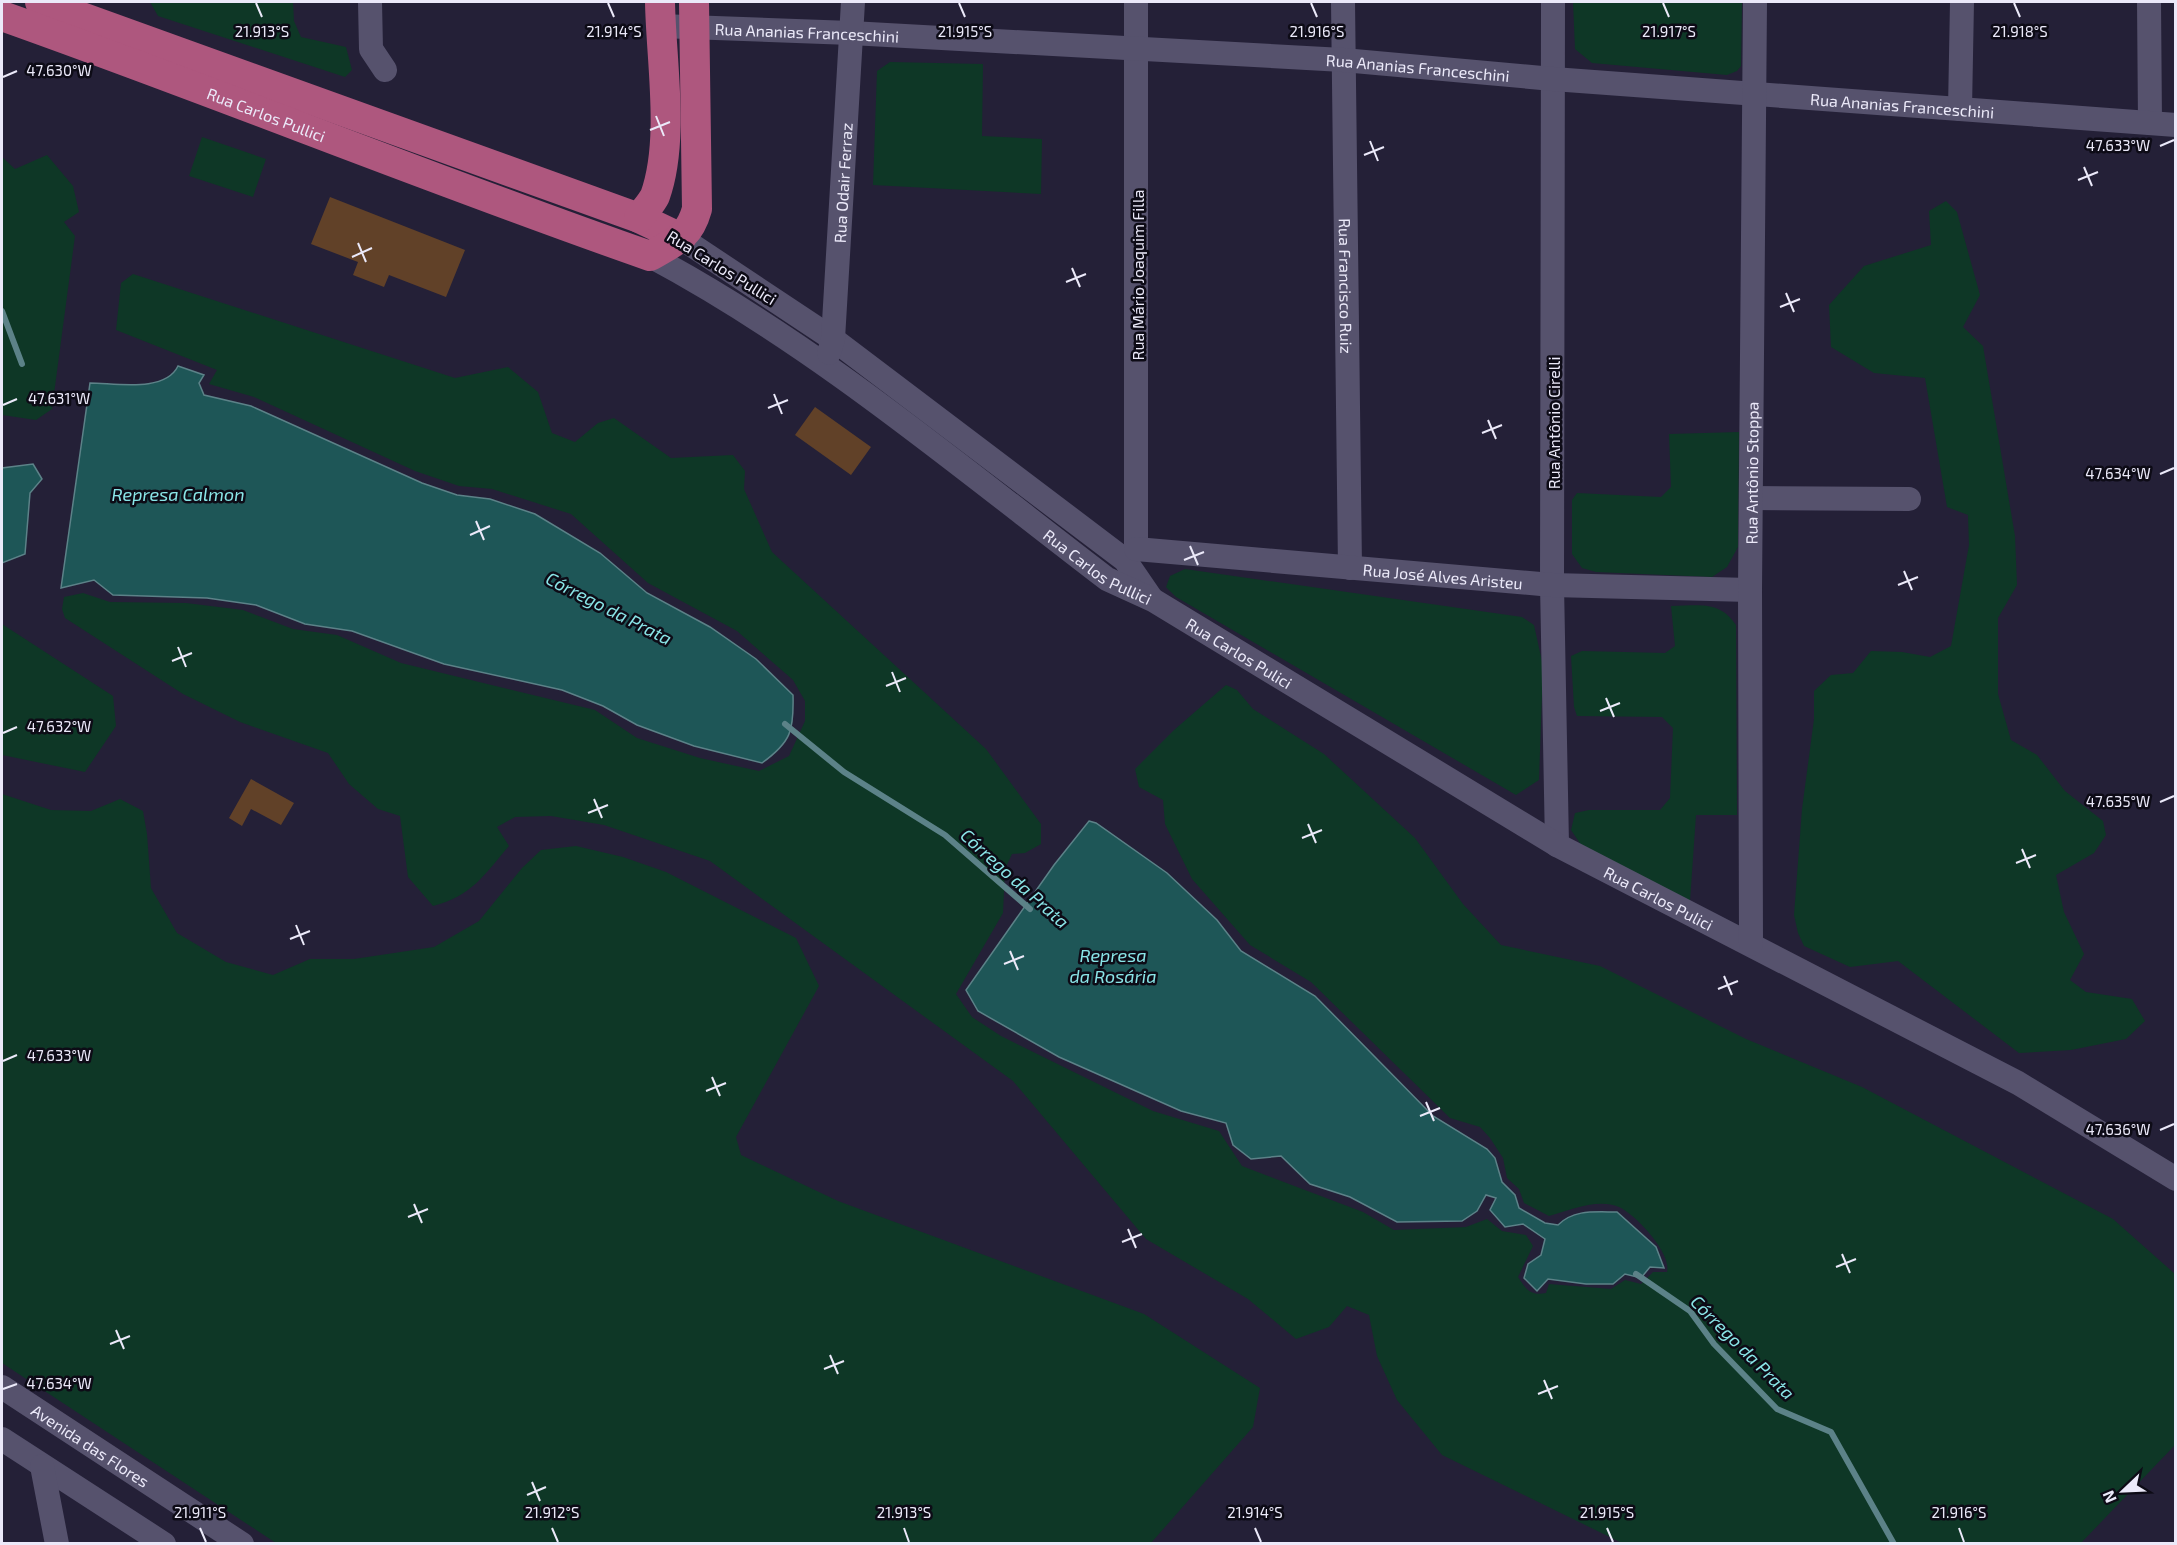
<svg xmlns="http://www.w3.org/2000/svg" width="2177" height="1545" font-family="'Exo 2',sans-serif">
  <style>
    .green { fill: #0e3726 }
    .water { fill: #1e5657; stroke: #5c8288; stroke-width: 1.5 }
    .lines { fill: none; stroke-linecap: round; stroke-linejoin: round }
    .stream { stroke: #5c8288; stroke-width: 6 }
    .building { fill: #614128 }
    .minor { stroke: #56526d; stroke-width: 24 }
    .major { stroke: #ae577e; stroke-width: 30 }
    .ticks { fill: none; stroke: #ebe9f9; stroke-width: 2 }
    .labels { text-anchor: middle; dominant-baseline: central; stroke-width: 5; stroke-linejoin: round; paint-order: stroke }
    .street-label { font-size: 16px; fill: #ebe9f9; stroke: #0d0b16 }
    .water-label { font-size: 18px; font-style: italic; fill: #8ae6e8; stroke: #0d0b16 }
    .ticks-label { font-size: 15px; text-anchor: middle; fill: #ebe9f9; stroke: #0d0b16; stroke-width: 5; stroke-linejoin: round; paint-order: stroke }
  </style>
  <rect width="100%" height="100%" fill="#242037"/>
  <!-- green -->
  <path class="green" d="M150 2H293L294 21 301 37 346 47 352 70 345 77 158 16Z
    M1573 2H1742L1741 66 1737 71 1727 75 1592 63 1575 49Z
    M890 62 983 64 982 136 1042 139 1041 194 873 185 877 71Z
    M202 137 266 159 253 197 189 176Z
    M47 155 73 186 79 212 64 222 75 236 52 409 36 420 2 415V157L15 169Z
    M1946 201 1957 212 1980 295 1963 327 1983 346 2015 536 2017 585 1998 618V694L2011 740 2037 755 2065 791 2103 821 2106 835 2094 853 2056 875 2064 912 2084 954 2070 980 2086 992 2132 999 2145 1021 2126 1039 2071 1050 2019 1053 1898 961 1850 967 1804 946 1798 933 1794 915 1802 809 1814 719V691L1831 675 1853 673 1871 651 1902 652 1930 657 1951 646 1969 545 1968 515 1947 507 1925 378 1874 373 1831 347 1829 305 1864 266 1931 245 1929 211Z
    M133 274 455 378 508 367 538 392 552 433 575 442 598 423 614 418 671 458 733 455 745 471 744 489 772 552 986 749 1041 824V844L1025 853 1012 854 1005 869 1003 913 956 994 972 1017 1001 1036 1153 1111 1219 1131 1242 1166 1363 1212 1394 1230 1466 1227 1487 1219 1502 1231 1526 1235 1533 1246 1518 1277C1526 1289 1530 1296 1546 1293L1549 1284 1611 1289 1625 1280 1641 1284 1653 1272H1667C1672 1253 1635 1214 1619 1207 1598 1198 1570 1210 1549 1216L1524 1203 1519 1189 1507 1178 1503 1158 1490 1138 1480 1127 1450 1118 1311 982 1250 945 1192 879 1165 824 1163 800 1139 787 1135 769 1174 730 1226 685 1237 690 1253 709 1324 754 1415 838 1463 904 1501 945 1600 966 1746 1039 1862 1087 2113 1219 2175 1274V1445L2081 1543H1622L1442 1455 1397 1400 1377 1356 1369 1315 1347 1306 1329 1327 1296 1339 1248 1299 1146 1239 1013 1081 710 861 604 825 551 816 515 817 497 827 509 846C484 875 472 896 433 906L408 877 400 816 378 809 349 784 328 753 240 722 183 694 65 618 62 609 64 597 83 593 110 602 186 603 243 610 293 629 337 635 401 663 595 710 637 738 700 758 759 771 789 756 805 721V701L793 680 737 631 648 583 571 514 492 489 459 486 415 471 254 397 209 384 217 370 116 330 121 283Z
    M1739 432 1738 547 1727 567 1712 577 1596 572 1582 568 1572 554V500L1577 493 1661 497 1671 487 1669 434Z
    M1185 569 1522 617 1534 625 1543 666 1539 780 1516 795 1176 597 1166 587 1170 576Z
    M1671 606C1699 606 1719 600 1736 625L1737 815H1696L1690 901 1586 852 1571 830 1575 813 1589 810H1660L1670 798 1673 728 1662 717 1577 716 1574 707 1571 656 1582 651 1665 653 1675 646Z
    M2 624 113 696 116 726 85 772 2 755Z
    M2 794 51 810 91 811 120 799 143 811 147 834 151 888 177 933 226 962 273 975 310 959H354L434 947 479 921 522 868 541 850 576 846 623 857 666 872 796 938 819 986 736 1137 741 1155 838 1201 1144 1314 1260 1388 1253 1427 1151 1543H276L2 1363Z"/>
  <!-- water -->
  <path class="water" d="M178 366 204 375 199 383 204 395 251 406 422 483 457 495 490 499 535 514 600 553 647 593 710 627 756 659 793 695C794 731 791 742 762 763L694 746 637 725 603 706 562 690 444 664 352 631 305 624 256 605 207 598 113 595 94 580 61 588 90 383C115 383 165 393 178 366Z
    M33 464 42 479 30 493 25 554 2 563V468Z
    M1089 821 1096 823 1167 873 1217 920 1241 951 1315 996 1433 1116 1487 1149 1495 1158 1502 1182 1515 1195 1519 1208 1545 1223 1558 1225C1574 1209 1595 1212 1617 1212L1656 1247 1664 1268 1650 1267 1641 1278 1625 1274 1613 1284H1586L1548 1279 1537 1291 1524 1278 1528 1264 1541 1255 1545 1239 1523 1224 1505 1227 1490 1210 1496 1198 1486 1195 1477 1211 1462 1221 1397 1222 1350 1197 1310 1184 1281 1156 1251 1159 1233 1145 1226 1123 1181 1111 1059 1057 978 1011 966 990 1054 865Z"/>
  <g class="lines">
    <!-- stream -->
    <path class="stream" d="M2 311 22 364
      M785 724 844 772 945 835 1030 909
      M1636 1274 1690 1311 1714 1344 1777 1409 1831 1432 1894 1544"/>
  </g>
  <!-- building -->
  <path class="building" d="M330 197 465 250 446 297 389 275 384 287 353 275 358 262 311 244Z
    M815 407 871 447 851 475 795 435Z
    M251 779 294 803 281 825 251 809 242 826 229 818Z"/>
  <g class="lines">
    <!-- minor -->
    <g class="minor">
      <path d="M370 2 371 49 385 70"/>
      <path d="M1136 2V549"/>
      <path id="s1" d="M1343 2 1350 568"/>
      <path d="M1553 2 1552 585 1557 845"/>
      <path d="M2149 2 2150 123"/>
      <path id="s2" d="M660 26 851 33 1343 60 1553 79 2176 125"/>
      <path d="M1960 109 1962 2"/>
      <path d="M681 238 833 339 1125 560 1151 598"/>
      <path id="s3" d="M650 256C815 344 959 466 1107 579L1153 600 1557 845 2018 1083 2176 1179"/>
      <path id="s4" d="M829 353 833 339 853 2"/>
      <path d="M1751 498 1909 499"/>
      <path id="s5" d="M1136 549 1552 585 1750 590"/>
      <path id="s6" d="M1751 944 1750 590 1755 2"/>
      <path id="s7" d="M2 1387 242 1544"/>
      <path d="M2 1439 164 1544"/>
      <path d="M42 1466 57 1544"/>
    </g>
    <!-- major -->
    <g class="major">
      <path d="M40 2 639 218 681 238"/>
      <path id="s8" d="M2 16C219 93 432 180 650 256 674 242 689 238 697 209L694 2"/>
      <path d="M639 218C644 211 651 204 655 196 675 140 661 61 660 2"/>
    </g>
  </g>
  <!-- ticks -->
  <path class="ticks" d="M256 3 262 17M608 3 614 17M959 3 965 17M1311 3 1317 17M1663 3 1669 17M2014 3 2020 17M3 77 17 71M656 116 664 136M650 130 670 122M1370 141 1378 161M2160 146 2174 140M1364 155 1384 147M2084 167 2092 186M2078 180 2098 172M358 243 366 262M352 257 372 248M1072 268 1080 287M1066 282 1086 274M1786 293 1794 312M1780 307 1800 299M774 394 782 414M3 405 17 399M768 408 788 400M1488 420 1496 439M1482 433 1502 425M2160 474 2174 468M476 521 484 540M470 535 490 526M1190 546 1198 565M1184 560 1204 552M1904 571 1912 590M1898 585 1918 577M178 647 186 667M172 661 192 653M892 672 900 692M886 686 906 678M1606 698 1614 717M1600 711 1620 703M3 733 17 727M594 799 602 818M2160 802 2174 796M588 813 608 805M1308 824 1316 843M1302 838 1322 830M2022 849 2030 868M2016 863 2036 855M296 925 304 945M290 939 310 931M1010 951 1018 970M1004 964 1024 956M1724 976 1732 995M1718 989 1738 981M3 1061 17 1055M712 1077 720 1096M706 1091 726 1083M1426 1102 1434 1121M1420 1116 1440 1108M2160 1130 2174 1124M414 1204 422 1223M408 1217 428 1209M1128 1229 1136 1248M1122 1242 1142 1234M1842 1254 1850 1273M1836 1267 1856 1259M116 1330 124 1349M110 1344 130 1336M830 1355 838 1374M824 1369 844 1361M1544 1380 1552 1399M3 1389 17 1384M1538 1394 1558 1386M532 1482 540 1501M527 1495 546 1487M200 1528 206 1542M552 1528 558 1542M904 1528 909 1542M1255 1528 1261 1542M1607 1528 1613 1542M1959 1528 1964 1542"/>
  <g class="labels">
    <!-- street labels -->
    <g class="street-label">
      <text stroke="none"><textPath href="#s2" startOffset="147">Rua Ananias Franceschini</textPath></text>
      <text stroke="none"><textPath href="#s2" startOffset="759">Rua Ananias Franceschini</textPath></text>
      <text stroke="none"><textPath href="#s2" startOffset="1245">Rua Ananias Franceschini</textPath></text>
      <text stroke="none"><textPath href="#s8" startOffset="282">Rua Carlos Pullici</textPath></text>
      <text stroke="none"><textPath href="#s4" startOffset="171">Rua Odair Ferraz</textPath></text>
      <text transform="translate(722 267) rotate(32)">Rua Carlos Pullici</text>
      <text transform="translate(1137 275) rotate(-90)">Rua Mário Joaquim Filla</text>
      <text stroke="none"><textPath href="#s1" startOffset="284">Rua Francisco Ruiz</textPath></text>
      <text transform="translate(1553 423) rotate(-90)">Rua Antônio Cirelli</text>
      <text stroke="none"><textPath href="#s6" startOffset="471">Rua Antônio Stoppa</textPath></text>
      <text stroke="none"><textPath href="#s3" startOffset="546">Rua Carlos Pullici</textPath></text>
      <text stroke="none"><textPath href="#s5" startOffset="308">Rua José Alves Aristeu</textPath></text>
      <text stroke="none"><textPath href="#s3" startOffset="712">Rua Carlos Pulici</textPath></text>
      <text stroke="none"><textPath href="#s3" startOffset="1198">Rua Carlos Pulici</textPath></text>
      <text stroke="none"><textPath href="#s7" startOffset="106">Avenida das Flores</textPath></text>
    </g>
    <!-- water labels -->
    <g class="water-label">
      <text x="178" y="494">Represa Calmon</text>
      <text transform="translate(609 608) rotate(27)">Córrego da Prata</text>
      <text transform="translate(1015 878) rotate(42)">Córrego da Prata</text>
      <text x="1113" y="955">Represa<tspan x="1113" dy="21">da Rosária</tspan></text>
      <text transform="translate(1743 1347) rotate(45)">Córrego da Prata</text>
    </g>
  </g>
  <g class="ticks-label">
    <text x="262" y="37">21.913°S</text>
    <text x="614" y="37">21.914°S</text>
    <text x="965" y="37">21.915°S</text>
    <text x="1317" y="37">21.916°S</text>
    <text x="1669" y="37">21.917°S</text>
    <text x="2020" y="37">21.918°S</text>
    <text x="59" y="76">47.630°W</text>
    <text x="2118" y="151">47.633°W</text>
    <text x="59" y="404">47.631°W</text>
    <text x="2118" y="479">47.634°W</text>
    <text x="59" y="732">47.632°W</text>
    <text x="2118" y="807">47.635°W</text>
    <text x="59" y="1061">47.633°W</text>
    <text x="2118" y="1135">47.636°W</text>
    <text x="59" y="1389">47.634°W</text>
    <text x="200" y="1518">21.911°S</text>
    <text x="552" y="1518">21.912°S</text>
    <text x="904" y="1518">21.913°S</text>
    <text x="1255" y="1518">21.914°S</text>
    <text x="1607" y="1518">21.915°S</text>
    <text x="1959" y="1518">21.916°S</text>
  </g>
  <!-- border -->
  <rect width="2177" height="1545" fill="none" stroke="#ebe9f9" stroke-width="6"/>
  <!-- north arrow -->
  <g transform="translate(2123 1491) rotate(247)" stroke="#0d0b16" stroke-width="4.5" paint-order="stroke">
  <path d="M0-4.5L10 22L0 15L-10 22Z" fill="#ebe9f9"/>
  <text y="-9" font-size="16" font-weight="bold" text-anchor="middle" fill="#ebe9f9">N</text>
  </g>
</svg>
